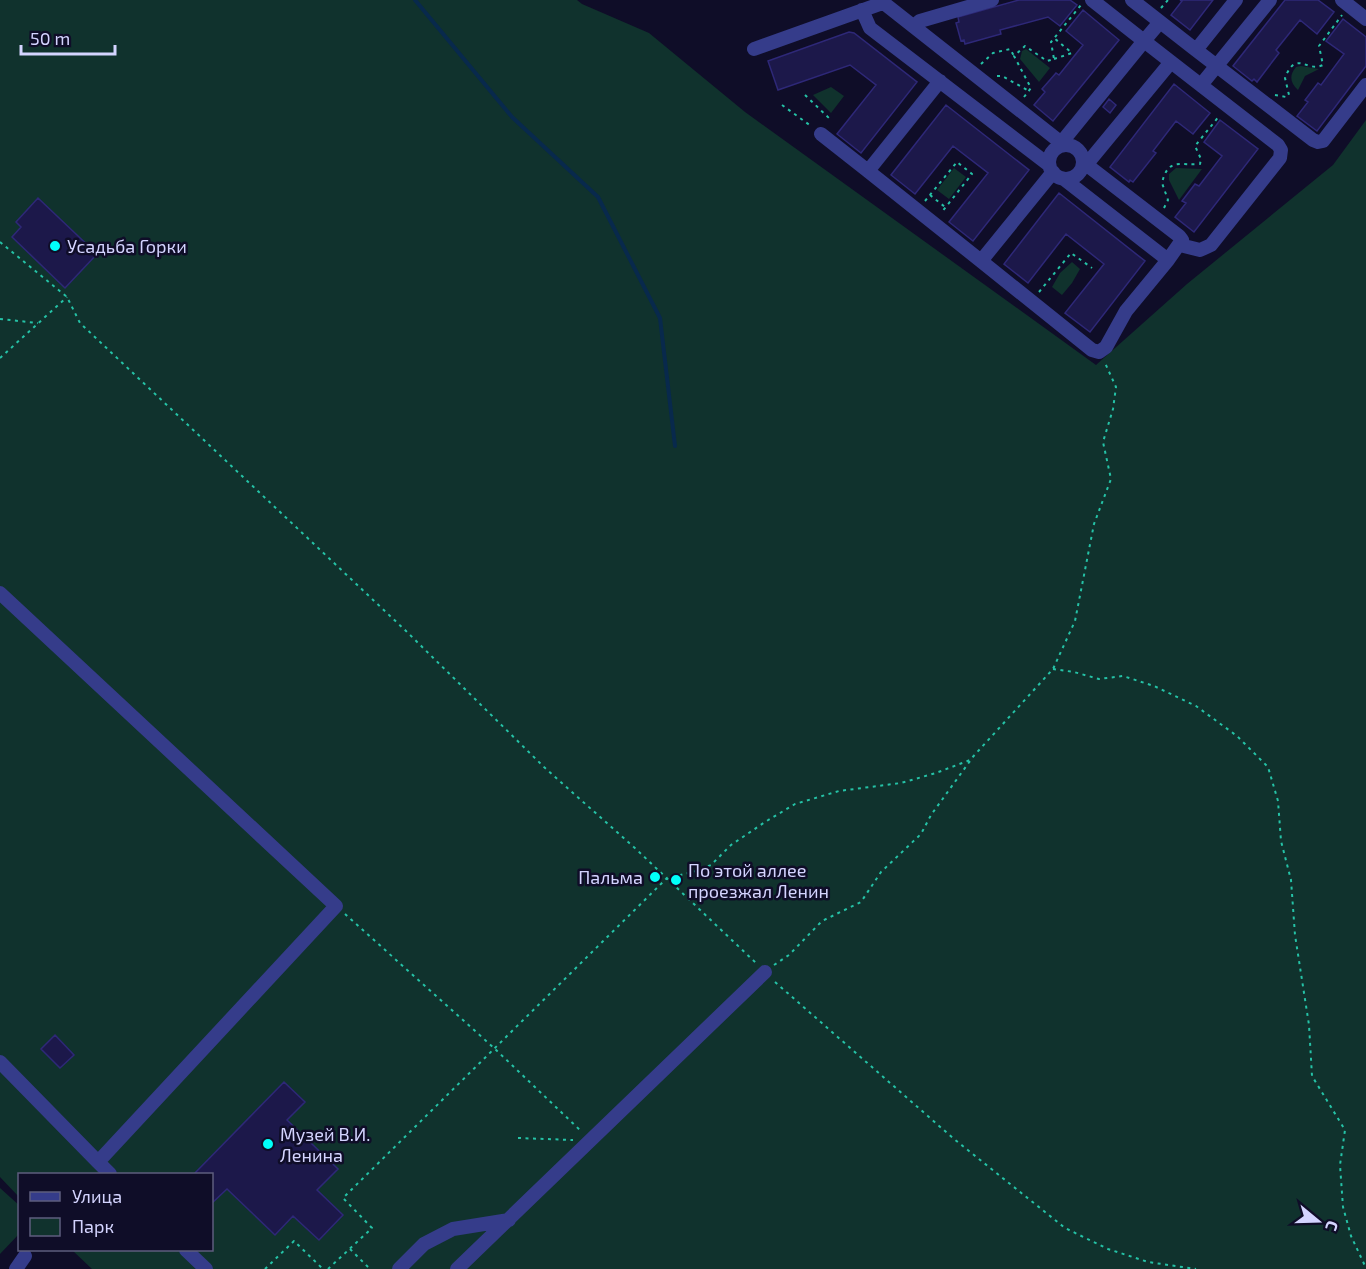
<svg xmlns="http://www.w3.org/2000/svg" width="1366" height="1269" font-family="'Exo 2',sans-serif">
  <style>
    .green { fill: #10322d }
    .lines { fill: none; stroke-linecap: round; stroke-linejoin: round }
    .stream { stroke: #08294c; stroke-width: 4 }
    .building { fill: #1c184a; stroke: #2e2878; stroke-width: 1.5 }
    .path { stroke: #25c2a6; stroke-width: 2; stroke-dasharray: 3 4.5; stroke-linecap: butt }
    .minor { stroke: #353c8a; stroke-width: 14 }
    .poi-dot { fill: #00fffa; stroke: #0f0d28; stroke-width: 2 }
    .labels { text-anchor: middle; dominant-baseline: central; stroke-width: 5; stroke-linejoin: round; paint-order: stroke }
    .poi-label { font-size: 18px; fill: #d4d4ff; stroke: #0f0d28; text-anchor: start }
  </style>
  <rect width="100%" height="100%" fill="#0f0d28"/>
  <!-- green -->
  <path class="green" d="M0 0H577L582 4 649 33 745 112 1096 365 1187 284 1333 165 1366 120V1269H92L72 1250H212V1174H20L19 1197 0 1177Z
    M1026 49 1050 68 1039 82 1020 59 1022 51Z
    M1301 66 1319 69 1305 76 1298 90C1290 83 1289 75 1296 67Z
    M831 87 844 96 831 113 813 95Z
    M954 168 966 177 949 199 937 190Z
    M1176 168 1202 169 1179 200 1169 180V174Z
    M1072 262 1080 269 1072 283 1062 295 1052 287 1060 273Z
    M0 1188 20 1206 19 1234 0 1254Z"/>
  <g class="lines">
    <!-- stream -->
    <path class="stream" d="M415 0 512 117 598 197 660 318 675 446"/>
  </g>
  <!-- building -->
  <path class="building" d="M1019 0H1070L1077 5 1060 26 1048 17 1000 30 1001 34 965 44 964 40 961 41 956 23 959 22 958 17Z
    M1180 0H1213L1190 30 1171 15 1182 1Z
    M1285 0H1318L1334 12 1317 34 1300 20 1276 50 1279 53 1257 82 1254 79 1252 81 1233 66Z
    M1083 10 1119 40 1053 121 1034 105 1045 92 1042 89 1056 73 1059 75 1083 45 1066 31Z
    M1343 19 1366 37V66L1317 131 1297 116 1308 102 1305 100 1318 83 1321 85 1344 54 1326 41Z
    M849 32 854 33 917 82 861 153 837 134 876 85 850 65 778 90 768 61Z
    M1174 84 1210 113 1193 134 1176 121 1153 151 1156 153 1133 182 1130 180 1129 182 1110 167Z
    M1109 99 1116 105 1110 113 1103 107Z
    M946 105 1029 170 973 241 949 222 988 173 953 146 915 194 891 175Z
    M1220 120 1258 149 1194 232 1175 217 1186 203 1182 201 1195 184 1199 186 1222 156 1204 142Z
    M1059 193 1145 261 1090 332 1065 313 1104 264 1066 234 1028 283 1004 264Z
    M38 198 97 254 65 288 12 237 21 227 16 222Z
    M55 1035 74 1055 60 1068 41 1049Z
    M284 1082 305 1102 287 1120 338 1169 317 1190 343 1215 319 1240 293 1216 275 1235 227 1189 212 1203V1174H194Z"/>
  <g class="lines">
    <!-- path -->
    <path class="path" d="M1161 8 1168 0
      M1054 59 1072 53 1054 38
      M981 64 993 53 1010 49 1014 56
      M997 76H1002L1029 91
      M805 95 832 121
      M1275 95 1286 97 1289 95 1285 78C1296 49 1307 73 1323 65L1319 46 1342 15
      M1024 97 1031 88 1014 56 1025 46 1047 61 1054 59 1051 42 1081 5
      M782 105 811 126
      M930 195 945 207
      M925 201 957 162 972 174 941 213
      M1164 208 1168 200 1162 183C1168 157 1180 166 1200 164L1201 159 1195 146 1220 115
      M0 242 67 297 80 323 406 631 544 767 637 850 756 963
      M1039 292 1071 253 1092 268
      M0 319 38 323
      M0 358 67 297
      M1053 669 1074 672 1099 679 1123 676 1154 686 1196 706 1237 736 1268 767 1278 801 1281 841 1291 880 1295 935 1309 1025 1312 1076 1345 1130 1340 1165 1343 1207 1351 1236 1366 1268
      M345 914 494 1048 582 1132
      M774 965 789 955 822 921 861 902 881 872 921 834 931 815 970 761
      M775 982 954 1139 1065 1228 1108 1249 1148 1262 1196 1269
      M518 1138 573 1140
      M350 1249 370 1269
      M265 1269 294 1241 323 1269
      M328 1269 372 1228 343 1198 667 878 693 872 711 865 731 845 765 822 795 804 839 791 901 783 936 773 970 760 1053 669 1075 621 1094 524 1111 479 1103 442 1113 409 1116 387 1105 363"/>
    <!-- minor -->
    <path class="minor" d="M1132 0 1196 50 1236 0
      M1342 0 1366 19
      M862 10 870 28 1049 165
      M914 26 920 21 992 0
      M754 49 880 4H885L1064 145
      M1196 50 1313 140 1318 142 1323 141 1366 85
      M1171 62 1278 145 1281 150 1280 158 1211 245 1200 250 1180 245
      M940 81 868 171 981 261 1053 172
      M1201 85 1270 0
      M821 134 868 171
      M1061 143 1144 41 1092 0
      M1049 162a17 17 0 1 1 34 0a17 17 0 1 1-34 0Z
      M1086 165 1171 62 1144 41 1160 22
      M1064 179 1168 260 1182 240 1179 236 1083 162
      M981 261 1092 350 1099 352 1106 347 1126 311 1168 260
      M0 593 336 906 98 1162 110 1174
      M0 1062 98 1162
      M186 1250 206 1269
      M16 1269 25 1256
      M399 1269 424 1244 453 1229 509 1220
      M457 1269 765 972"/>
  </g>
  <!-- markers -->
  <g class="poi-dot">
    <circle cx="55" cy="246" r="6"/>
    <circle cx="655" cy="877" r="6"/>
    <circle cx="676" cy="880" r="6"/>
    <circle cx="268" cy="1144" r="6"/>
  </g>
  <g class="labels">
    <!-- poi labels -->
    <g class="poi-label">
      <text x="67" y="246">Усадьба Горки</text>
      <text x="688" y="870">По этой аллее<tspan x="688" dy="21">проезжал Ленин</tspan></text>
      <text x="643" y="877" text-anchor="end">Пальма</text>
      <text x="280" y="1134">Музей В.И.<tspan x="280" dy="21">Ленина</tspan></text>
    </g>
  </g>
  <!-- legend -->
  <rect x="18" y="1173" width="195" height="78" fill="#0f0d28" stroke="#5e5d7e" stroke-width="1.5"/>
  <rect x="30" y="1192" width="30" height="9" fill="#353c8a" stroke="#5e5d7e" stroke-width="1.5"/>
  <text x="72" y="1203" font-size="18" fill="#d4d4ff">Улица</text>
  <rect x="30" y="1218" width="30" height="18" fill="#10322d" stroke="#5e5d7e" stroke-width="1.5"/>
  <text x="72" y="1233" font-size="18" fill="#d4d4ff">Парк</text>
  <!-- north arrow -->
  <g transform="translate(1318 1221) rotate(109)" stroke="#0f0d28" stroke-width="4.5" paint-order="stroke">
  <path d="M0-4.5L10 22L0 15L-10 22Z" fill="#d4d4ff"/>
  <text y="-9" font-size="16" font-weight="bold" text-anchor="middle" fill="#d4d4ff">С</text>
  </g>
  <!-- scale -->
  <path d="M21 45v9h94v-9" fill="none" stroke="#d4d4ff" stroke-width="3"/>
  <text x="30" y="45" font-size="18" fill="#d4d4ff" stroke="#0f0d28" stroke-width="4.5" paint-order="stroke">50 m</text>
</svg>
